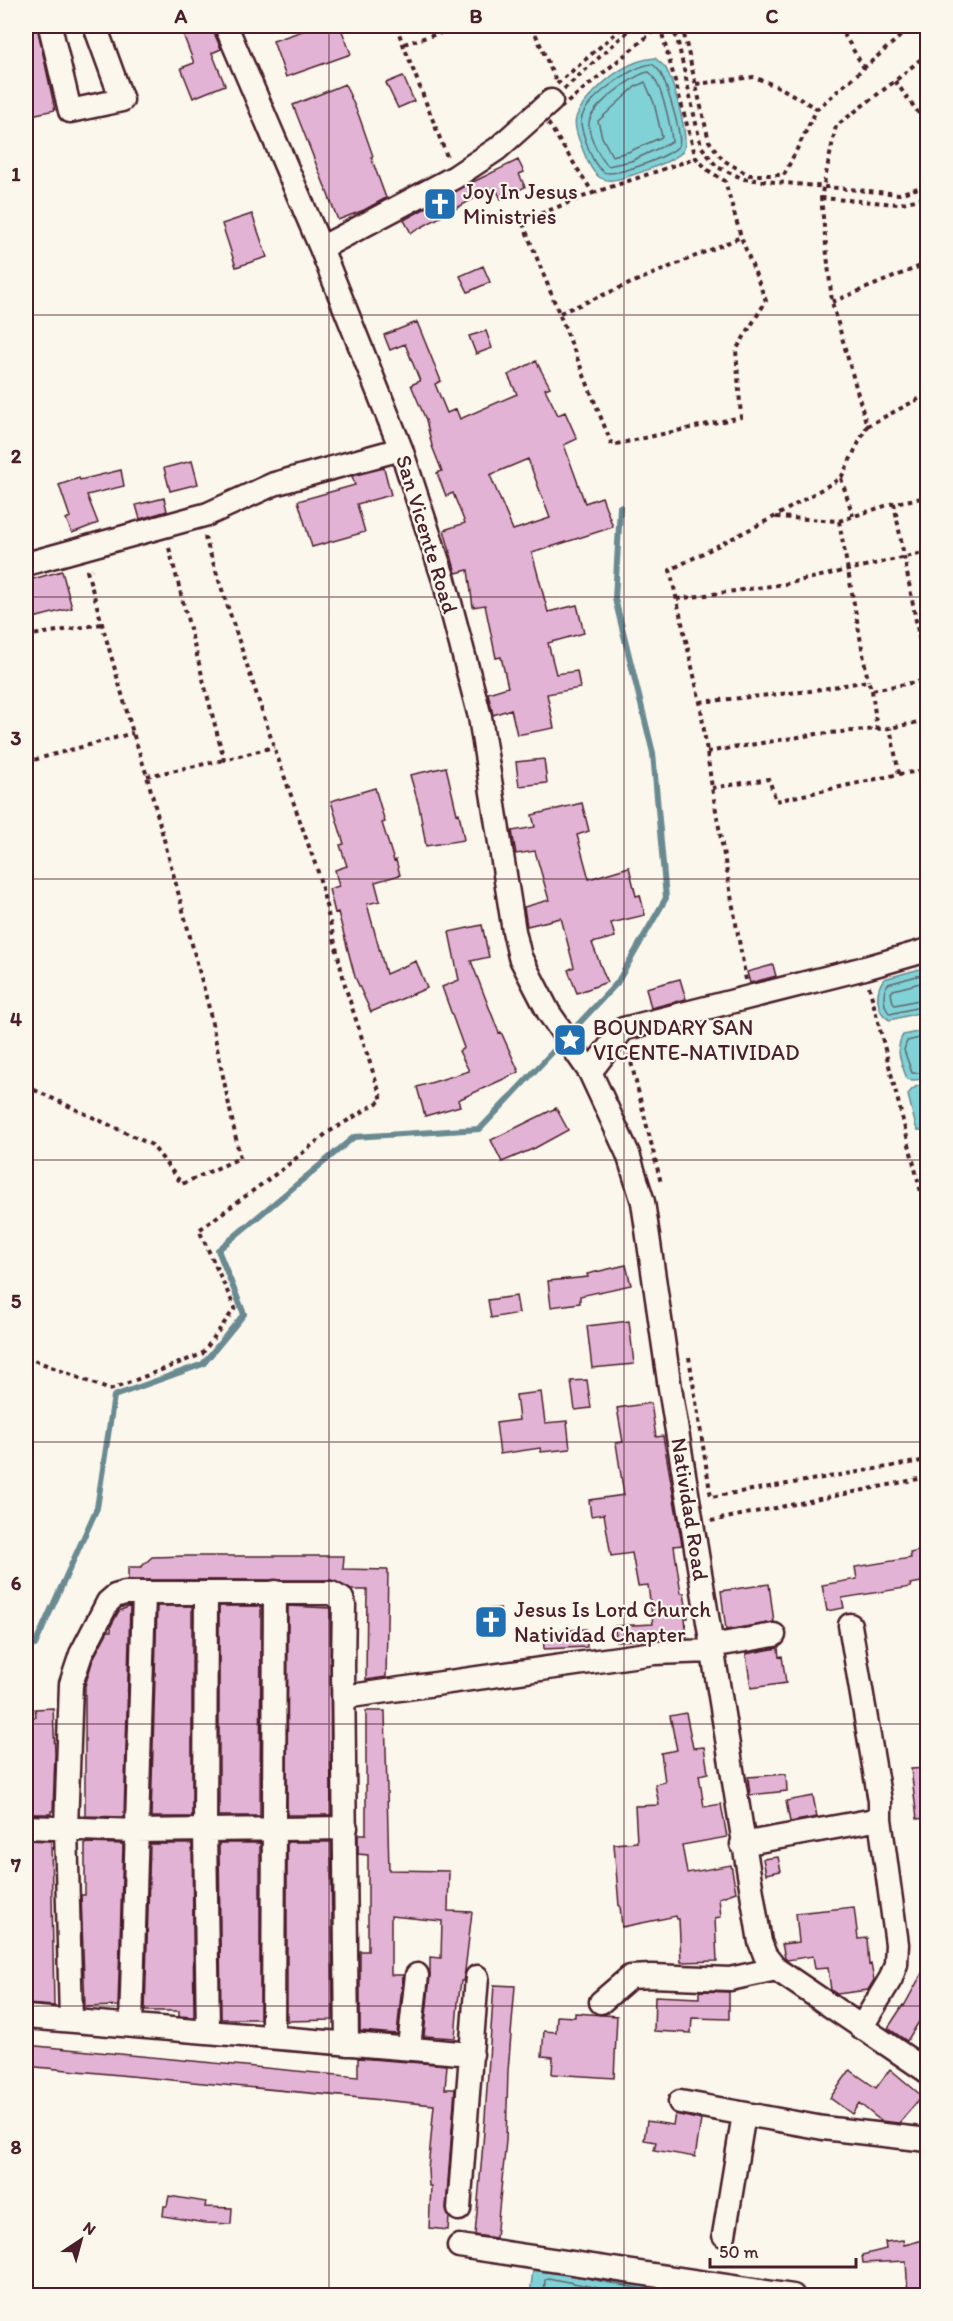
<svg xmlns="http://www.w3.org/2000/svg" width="953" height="2321" font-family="Itim,sans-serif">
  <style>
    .water { fill: #80d2d6; stroke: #6a8a92; stroke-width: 1.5 }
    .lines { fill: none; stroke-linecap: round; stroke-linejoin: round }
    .shore { stroke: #60676f; stroke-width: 1.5 }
    .stream { stroke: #6a8a92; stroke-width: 6 }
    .building { fill: #e2b3d4; stroke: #4a1f2b; stroke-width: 1.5; fill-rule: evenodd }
    .minor-casing { stroke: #4a1f2b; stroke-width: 27 }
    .path { stroke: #4a1f2b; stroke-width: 4; stroke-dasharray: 4.5 4.5; stroke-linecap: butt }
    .minor { stroke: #fbf7ec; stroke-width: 22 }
    .grid { fill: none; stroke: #4a1f2b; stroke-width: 1.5; stroke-opacity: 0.55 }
    .labels { text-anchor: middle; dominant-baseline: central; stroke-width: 4.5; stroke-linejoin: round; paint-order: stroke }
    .poi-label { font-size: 22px; fill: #4a1f2b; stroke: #fbf7ec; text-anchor: start }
    .street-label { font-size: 22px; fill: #4a1f2b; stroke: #fbf7ec }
    .neatline { fill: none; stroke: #4a1f2b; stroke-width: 2 }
    .grid-label { font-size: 20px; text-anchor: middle; font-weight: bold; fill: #4a1f2b }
  </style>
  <rect width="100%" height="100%" fill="#fbf7ec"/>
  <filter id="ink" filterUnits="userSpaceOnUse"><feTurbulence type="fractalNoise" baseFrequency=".0167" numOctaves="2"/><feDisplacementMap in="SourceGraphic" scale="12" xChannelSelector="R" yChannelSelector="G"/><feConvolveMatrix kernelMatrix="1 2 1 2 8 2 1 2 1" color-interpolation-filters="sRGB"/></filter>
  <g filter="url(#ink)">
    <!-- water -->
    <path class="water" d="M655 58C658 61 662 64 665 67 672 78 691 140 683 151 676 161 625 179 612 180 609 181 602 179 599 177 590 170 585 155 581 145 573 125 572 117 587 100 605 79 627 60 655 58Z
      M927 967V1011L890 1020C875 1013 875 990 884 979Z
      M927 1030V1079L912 1080 907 1079C902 1064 894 1049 903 1035Z
      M927 1083H928L927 1131 918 1130 916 1127 908 1095C912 1087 919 1085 927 1083Z
      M534 2261 708 2295 530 2296Z"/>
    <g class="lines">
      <!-- shore -->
      <path class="shore" d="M652 64C656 67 659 70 661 74 666 84 683 136 679 145 675 155 613 178 604 172 593 166 588 147 584 136 582 129 579 122 583 114 591 96 632 66 652 64Z
        M649 72C661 81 671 126 672 142L631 161 608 166C599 156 588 136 589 123 589 108 635 73 649 72Z
        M645 82 654 103 662 137 628 152 612 156 602 137 598 121 635 87Z
        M928 973 888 984C882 991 883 1007 890 1014L928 1005
        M928 981 893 990 891 993 893 1003 895 1005 928 998
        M928 1036 907 1041 904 1050 912 1073H928
        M590 2279 677 2296
        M544 2296 545 2280 548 2278 638 2296"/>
      <!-- stream -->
      <path class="stream" d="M570 1033 617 983 666 898 653 753 615 599 620 507
        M26 1644 35 1645 97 1508 114 1396 203 1364 244 1314 218 1250 354 1137 480 1129 563 1041"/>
    </g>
    <!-- building -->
    <path class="building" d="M26 26H37L55 110 31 115 26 91Z
      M180 26H211L221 49 212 53 225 85 193 98 181 68 194 63Z
      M317 26H340L351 54 286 77 273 41Z
      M403 76 414 101 398 108 386 83Z
      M345 84 359 116 373 156 371 157 386 198 364 210 338 220 293 105Z
      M518 160 524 172 519 174 525 187 501 199 495 187 411 233 404 220 473 182Z
      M252 214 267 257 236 267 222 224Z
      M483 266 490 282 468 292 460 276Z
      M417 322 441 381 435 384 447 413 456 409 460 419 517 394 508 375 536 361 550 387 545 389 558 415 565 412 577 439 564 445 585 503 602 497 613 527 532 553 548 612 577 605 584 633 548 643 556 674 577 671 580 688 547 694 554 728 517 735 511 709 493 715 488 693 508 687 501 657 496 658 485 605 473 607 468 570 456 573 444 530 465 523 453 493 446 496 437 473 442 471 432 446 426 420 411 385 420 381 405 344 390 350 384 335ZM528 459 550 518 513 530 490 475Z
      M486 331 492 348 476 354 469 336Z
      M192 461 198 484 170 491 164 468Z
      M384 468 391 495 357 504 365 532 312 547 298 501 355 485 352 476Z
      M121 470 124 486 87 495 98 523 72 533 66 519 70 517 59 485 79 478 80 480Z
      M164 498 167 511 140 519 136 505Z
      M62 571 72 608 26 620V588L31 586 29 580Z
      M544 759 547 783 519 786 516 762Z
      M446 767 457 814 459 813 464 840 426 846 419 806 410 775Z
      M375 788 385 822 382 823 394 861 396 860 400 875 375 882 380 901 367 904 386 974 416 961 427 988 371 1012 355 977 338 912 335 913 329 889 339 886 335 870 347 866 340 845 344 844 331 801Z
      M582 803 589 831 577 835 589 879 629 867 636 896 640 895 645 915 611 923 615 937 592 943 607 982 577 993 568 970 574 967 561 918 527 926 524 907 549 900 535 851 516 854 512 831 535 827 532 815Z
      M482 925 489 957 471 961 499 1033 501 1032 519 1072 458 1100 460 1106 425 1116 417 1087 469 1071 459 1051 464 1048 442 987 459 980 449 932Z
      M773 965 776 976 750 983 747 972Z
      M680 979 686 999 651 1008 646 988Z
      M556 1108 568 1130 535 1148 502 1162 491 1140Z
      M626 1265 631 1285 580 1296V1303L551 1307 548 1281 588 1277 587 1274Z
      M516 1296 519 1313 491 1318 488 1300Z
      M629 1321 634 1364 592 1368 587 1326Z
      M587 1380 591 1408 575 1410 571 1381Z
      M541 1392 545 1423 567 1421 570 1449 541 1452 540 1448 500 1454 496 1423 519 1420 516 1395Z
      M651 1403 656 1437 663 1436 682 1545 674 1546 681 1593H684L688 1618H685L687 1638 616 1641 615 1626 653 1624 648 1585 638 1586 632 1553 611 1556 604 1514 591 1516 589 1500 624 1495 616 1443 623 1442 617 1408Z
      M927 1549V1581L910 1584 911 1587 842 1598 844 1608 827 1611 822 1585 857 1579 855 1567 911 1558 910 1553Z
      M188 1556H344L343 1569 388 1570 386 1677 366 1680 367 1590H351L331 1580H128V1567H141L152 1557Z
      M769 1584 774 1622 726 1630 721 1591Z
      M130 1606 124 1817 85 1816V1686L93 1659 108 1631H111V1626L119 1611Z
      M157 1606H192V1817H151Z
      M219 1606H261L260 1816H219Z
      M288 1606 330 1608 331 1815H287Z
      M500 1608 502 1634 482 1636 480 1610Z
      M586 1629 587 1647 544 1649 543 1632Z
      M778 1648 779 1657 782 1656 786 1683 751 1688 746 1654Z
      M53 1708 55 1754 53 1811H51V1814H26V1717H36L35 1709Z
      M366 1711H385L389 1870 449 1871 448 1911 472 1912 465 1971 463 1981H461L458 2002 455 2038 424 2036 430 1976V1957L441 1958 442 1921 391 1916V1975H403L397 2034 360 2031V1951H368V1855L358 1854V1834H366Z
      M686 1713 693 1748 704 1747 708 1773 699 1775 704 1807 721 1804 727 1837 682 1845 687 1873 731 1865 736 1892 719 1898 721 1917 715 1918 717 1961 681 1962 679 1919H677L676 1916 622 1927 620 1906H619L614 1844 637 1842 635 1806 659 1805 655 1784 665 1782 661 1753 677 1750 670 1716Z
      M927 1768V1818L917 1819 911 1769Z
      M786 1774 787 1791 750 1795 748 1777Z
      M813 1796 817 1817 790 1822 786 1801Z
      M26 1840 51 1841 54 2006 26 2004Z
      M287 1842H331L333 2020 287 2021Z
      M85 1843 123 1844 118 2006 85 2007 81 1895H85Z
      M219 1843H260V2019H221Z
      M150 1844H192L194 2017 179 2016V2011H145Z
      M778 1857 781 1871 766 1874 763 1859Z
      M854 1907 858 1939 867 1938 869 1965 871 1964 874 1980 868 1990 837 1994 831 1990 828 1968 815 1969 813 1956 787 1960 785 1958 782 1944 799 1942 796 1913Z
      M927 1964V2009L907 2041 888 2028 903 2005 904 2006Z
      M494 1985 515 1986 508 2071 506 2141 496 2238 475 2235 484 2132Z
      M699 1991 729 1992V2019L692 2018 691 2033 654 2031 655 1996 699 1998Z
      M575 2013 617 2016 614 2078 552 2074 553 2057 542 2056 544 2031 556 2032 557 2016 575 2017Z
      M26 2045 358 2077V2058L447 2065 445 2089H455L446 2208 449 2217 448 2230 429 2228 431 2186H429L428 2170 434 2105 26 2066Z
      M890 2069 922 2096 899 2123 881 2121 859 2103 852 2114 830 2098 850 2070 876 2088Z
      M675 2114 701 2120 695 2157 654 2150 656 2142 644 2140 647 2121 673 2125Z
      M169 2196 206 2202 205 2207 232 2208 231 2224 205 2223 163 2216 164 2206H167Z
      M927 2239V2293L908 2295 906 2261 863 2263 862 2255 886 2249 885 2242 903 2240 904 2245Z"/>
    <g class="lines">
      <!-- minor casing -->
      <g class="minor-casing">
        <path id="minor" d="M50 26 70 111 122 100 95 26
          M226 26 321 248 401 449 444 580 480 717 514 931 520 957 549 1013 590 1072 628 1154 643 1202 670 1388 760 1942 765 1955 776 1969 928 2072
          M321 248 455 177 497 149 551 101
          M26 564 208 514 274 484 401 449
          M590 1072 623 1029 865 968 928 950
          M206 1593 205 1831 208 2032
          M711 1646 774 1635
          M344 1697 654 1653 712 1651
          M26 1827 136 1831 346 1828
          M742 1844 880 1819V1801L850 1625
          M601 2002 630 1977 652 1976 730 1979 776 1969
          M26 2017 472 2054
          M71 2020 66 1828 71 1684 81 1654 108 1602 115 1596 125 1593H331L342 1599 344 1605 343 1666 347 2044
          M131 2025 144 1594
          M861 2028 891 1978 896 1964 897 1944 880 1819
          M273 2037 275 1592
          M409 2047 417 1975
          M680 2102 823 2128 928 2140
          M459 2209 477 1977
          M724 2235 744 2114
          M459 2246 793 2296"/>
      </g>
      <!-- path -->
      <path class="path" d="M396 26 448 159
        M532 26 557 83
        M660 26 696 158 709 171 725 181 741 237 766 301 736 350 741 417 612 445 522 221 593 193 546 120Z
        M670 26 677 38 701 146 717 167 744 179 899 194 928 185
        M682 26 709 141 723 160 749 175H784L817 109 912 26
        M839 26 864 68
        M404 44 463 26
        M895 81 928 126
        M557 84 624 26
        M696 84 754 77 781 88 817 109
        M564 89 634 26
        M593 193 696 158
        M821 198 898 204 928 197
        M832 302 928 263
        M560 313 741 237
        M867 426 928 394
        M841 478 853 516
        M894 503 928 685
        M776 517 839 521 894 503 928 497
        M839 521 868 681
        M169 548 224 760 274 747
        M677 599 785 584 928 552
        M26 636 102 624
        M872 690 877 730
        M700 702 810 691 868 681 872 690 928 680
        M707 752 817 734 890 728 928 720
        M26 762 133 733
        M899 774 928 770
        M147 776 224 760
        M712 788 769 779 776 801 899 774 890 728
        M746 980 712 788 700 702 670 570 774 517 841 478 867 426 832 302 821 198 836 126 895 81 928 53
        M869 986 928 1220
        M629 1054 661 1183
        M26 1086 152 1145 182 1184 240 1158 208 1004 147 776 133 733 87 571 92 569
        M26 1357 110 1390 202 1354 235 1308 199 1230 284 1168 327 1133 382 1100 346 989 318 872 274 747 205 538 201 539
        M689 1357 711 1497 928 1460
        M711 1521 928 1477"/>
      <!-- minor -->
      <use href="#minor" class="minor"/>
    </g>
  </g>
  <!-- grid -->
  <path class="grid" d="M329 26V2296M624 26V2296M26 315H928M26 597H928M26 879H928M26 1160H928M26 1442H928M26 1724H928M26 2006H928"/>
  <!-- icons -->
  <defs>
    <g id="church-square" transform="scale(1.725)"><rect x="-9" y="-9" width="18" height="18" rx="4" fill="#1f6fb2" stroke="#fbf7ec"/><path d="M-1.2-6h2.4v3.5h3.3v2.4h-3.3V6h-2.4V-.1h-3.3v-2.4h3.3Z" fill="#fff"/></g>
    <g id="sight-square" transform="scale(1.725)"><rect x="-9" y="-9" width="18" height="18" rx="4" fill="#1f6fb2" stroke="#fbf7ec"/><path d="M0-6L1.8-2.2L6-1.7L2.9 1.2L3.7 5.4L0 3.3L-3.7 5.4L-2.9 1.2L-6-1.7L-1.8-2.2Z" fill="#fff"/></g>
  </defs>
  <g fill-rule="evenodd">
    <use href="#church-square" x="440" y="204"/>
    <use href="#sight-square" x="570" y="1040"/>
    <use href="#church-square" x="491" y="1622"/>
  </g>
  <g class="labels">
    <!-- poi labels -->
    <g class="poi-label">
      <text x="463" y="191">Joy In Jesus<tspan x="463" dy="25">Ministries</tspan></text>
      <text x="593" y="1027">BOUNDARY SAN<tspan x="593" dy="25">VICENTE-NATIVIDAD</tspan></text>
      <text x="514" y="1609">Jesus Is Lord Church<tspan x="514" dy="25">Natividad Chapter</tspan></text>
    </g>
    <!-- street labels -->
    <g class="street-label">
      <text transform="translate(427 534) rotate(73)">San Vicente Road</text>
      <text transform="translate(690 1509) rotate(81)">Natividad Road</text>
    </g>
  </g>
  <!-- margin -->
  <rect width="953" height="2321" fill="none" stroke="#fbf7ec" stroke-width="66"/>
  <!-- north arrow -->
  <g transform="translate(81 2240) rotate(36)" stroke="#fbf7ec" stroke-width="4.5" paint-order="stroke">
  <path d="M0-4.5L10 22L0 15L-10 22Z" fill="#4a1f2b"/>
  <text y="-9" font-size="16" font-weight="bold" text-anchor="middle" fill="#4a1f2b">N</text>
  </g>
  <!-- scale -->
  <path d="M710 2258v9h146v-9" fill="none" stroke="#4a1f2b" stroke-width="3"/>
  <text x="719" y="2258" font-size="18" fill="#4a1f2b" stroke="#fbf7ec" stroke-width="4.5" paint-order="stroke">50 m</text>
  <rect x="33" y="33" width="887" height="2255" class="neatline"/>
  <g class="grid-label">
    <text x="181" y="23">A</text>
    <text x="476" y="23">B</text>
    <text x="772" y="23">C</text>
    <text x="16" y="181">1</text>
    <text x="16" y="463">2</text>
    <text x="16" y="745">3</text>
    <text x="16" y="1026">4</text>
    <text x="16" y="1308">5</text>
    <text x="16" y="1590">6</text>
    <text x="16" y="1872">7</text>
    <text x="16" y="2154">8</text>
  </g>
</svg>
